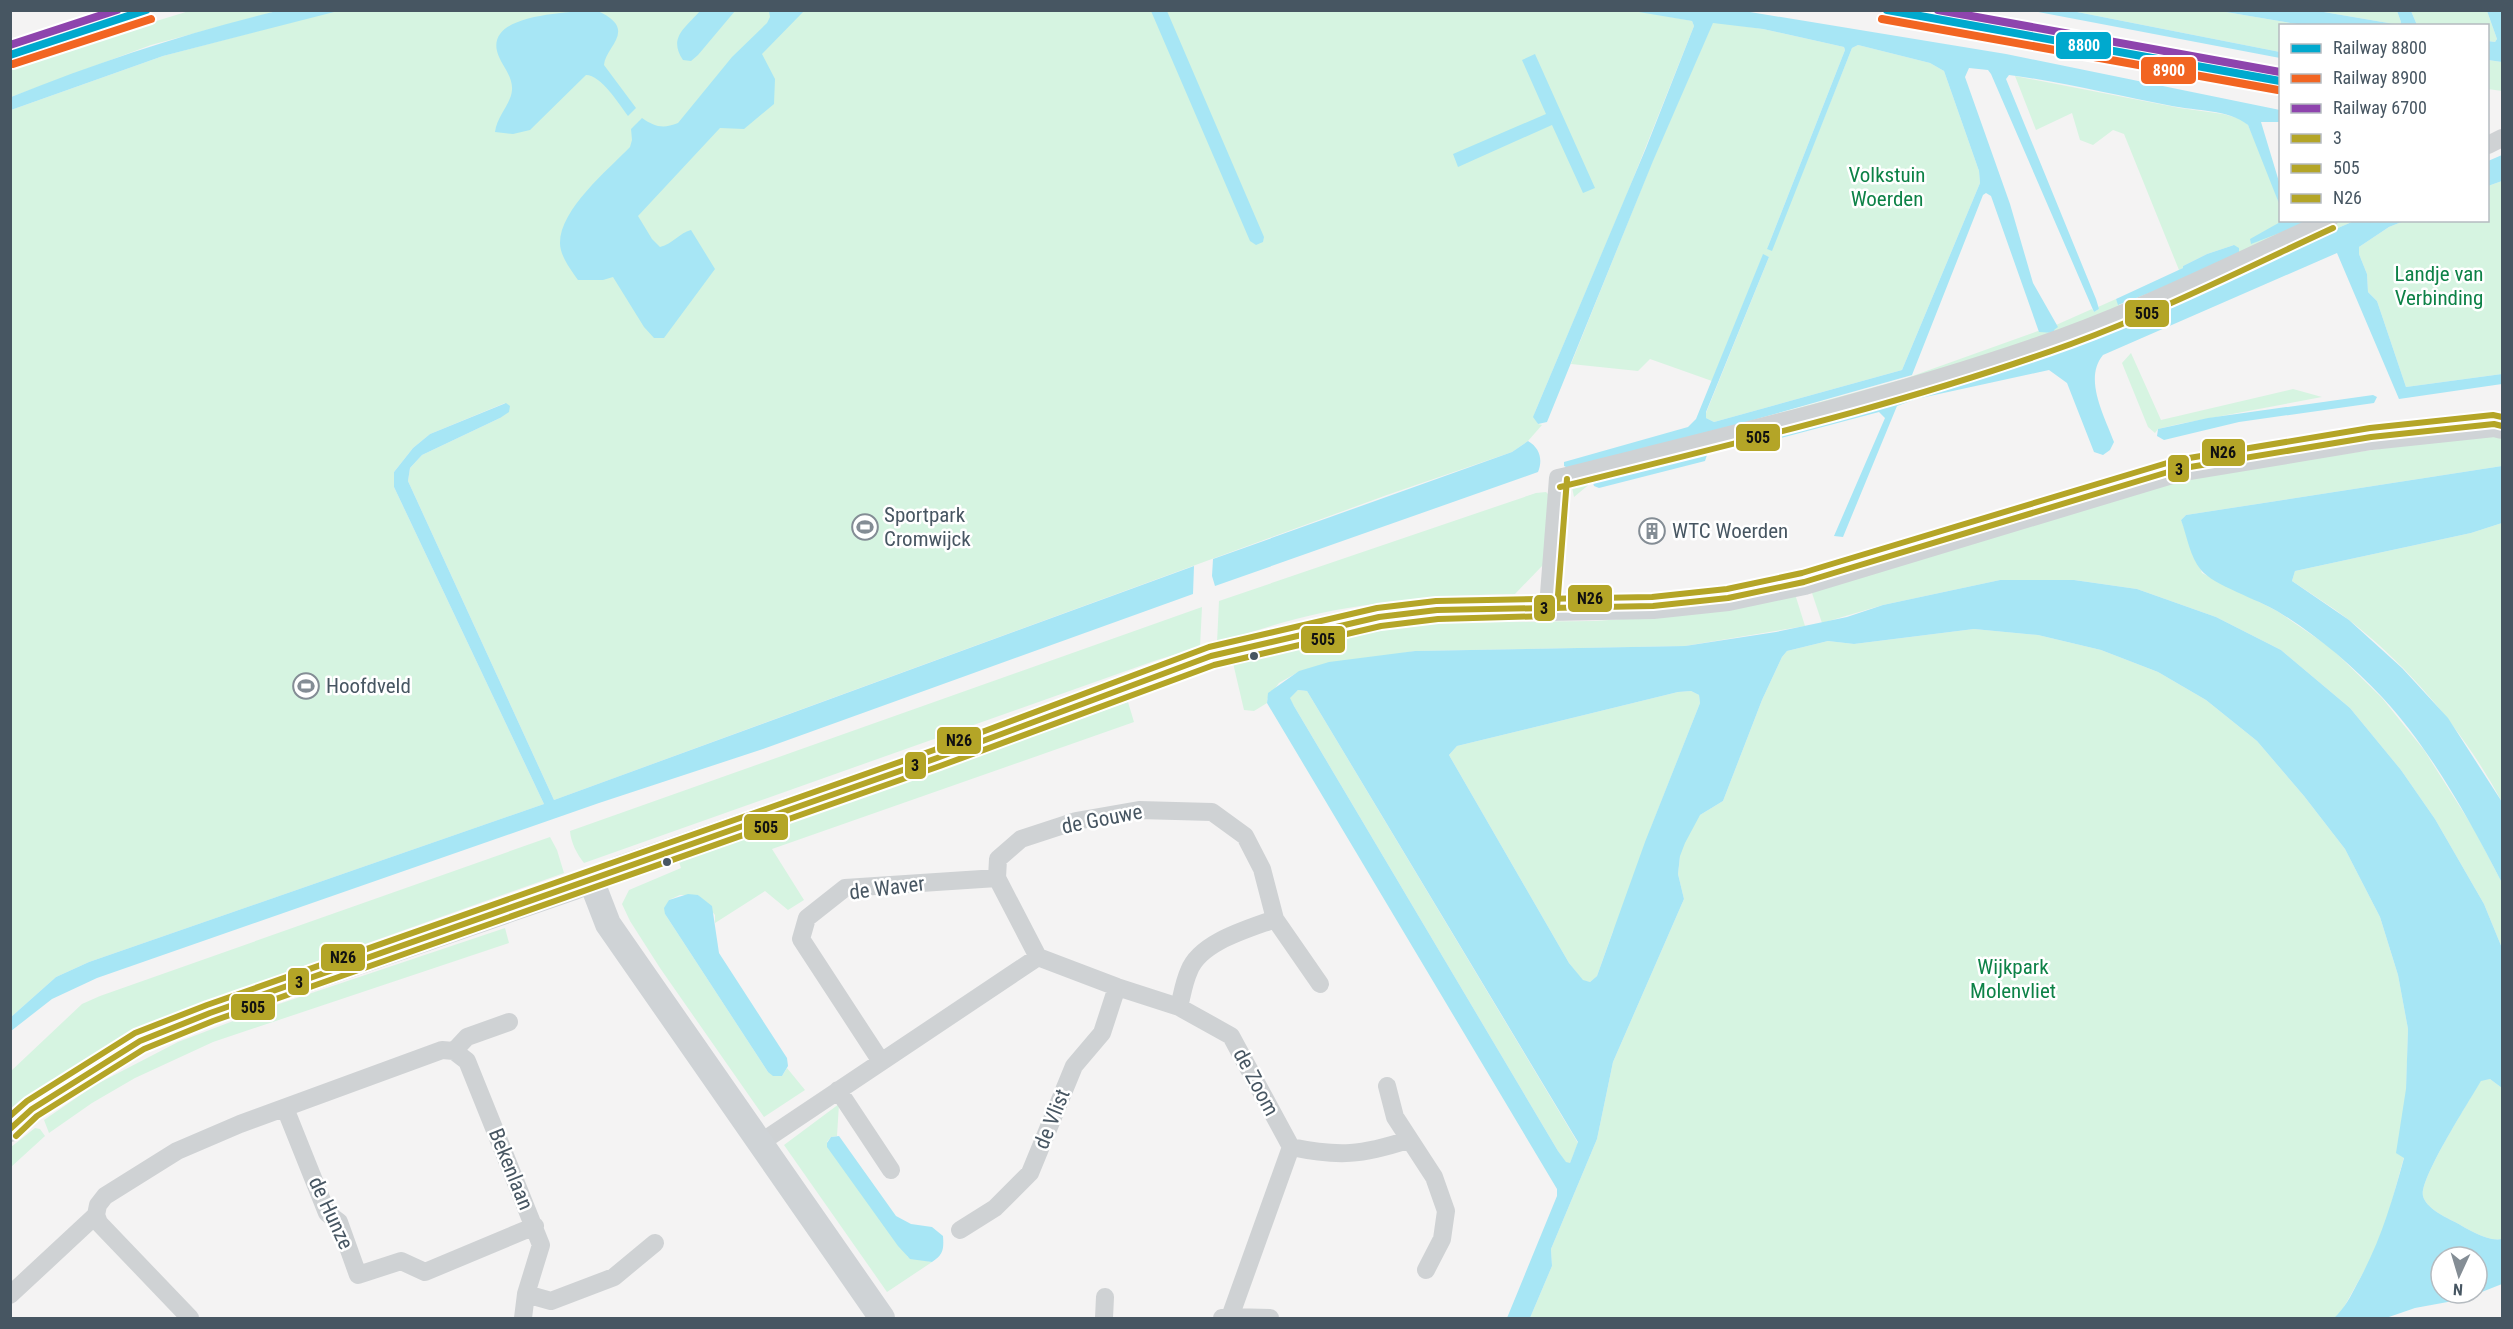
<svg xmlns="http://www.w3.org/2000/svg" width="2513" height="1329" font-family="'Roboto Condensed',sans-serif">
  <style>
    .green { fill: #d6f4e1 }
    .water { fill: #a7e6f5; fill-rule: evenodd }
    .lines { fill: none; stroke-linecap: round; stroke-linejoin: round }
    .street { stroke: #cfd2d4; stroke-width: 18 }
    .secondary { stroke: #cfd3d6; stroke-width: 26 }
    .bus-1-casing { stroke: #fff; stroke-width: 10 }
    .bus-2-casing { stroke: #fff; stroke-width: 10 }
    .bus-3-casing { stroke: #fff; stroke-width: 10 }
    .bus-1 { stroke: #b4a527; stroke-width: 6 }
    .bus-2 { stroke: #b4a527; stroke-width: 6 }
    .bus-3 { stroke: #b4a527; stroke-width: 6 }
    .rail-1-casing { stroke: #fff; stroke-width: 12 }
    .rail-2-casing { stroke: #fff; stroke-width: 12 }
    .rail-3-casing { stroke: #fff; stroke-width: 12 }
    .rail-1 { stroke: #00a9ce; stroke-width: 8 }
    .rail-2 { stroke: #f26522; stroke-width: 8 }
    .rail-3 { stroke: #8e44ad; stroke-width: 8 }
    .bus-dot { fill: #475662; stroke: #fff; stroke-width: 2 }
    .labels { text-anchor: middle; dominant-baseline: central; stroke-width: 5; stroke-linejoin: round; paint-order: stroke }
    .park-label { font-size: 21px; fill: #0d8247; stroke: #fff }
    .poi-label { font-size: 21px; fill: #475662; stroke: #fff; text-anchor: start }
    .street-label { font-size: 21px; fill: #475662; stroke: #fff }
    .line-badge { stroke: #fff; stroke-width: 2 }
    .badge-label { font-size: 16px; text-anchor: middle; font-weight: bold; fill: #fff }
    .pale-badge-label { font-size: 16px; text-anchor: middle; font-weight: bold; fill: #111 }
  </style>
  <rect width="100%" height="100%" fill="#f4f3f3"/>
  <!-- green -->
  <path class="green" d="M338 10H1633L1692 21 1694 26 1627 194 1535 412 1534 417 1538 424 1542 425 1528 441 1512 452 1387 495 554 800 408 481 410 468 422 455 500 418 505 403 430 434 413 448 394 472V487L544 804 89 962 56 977 11 1017V110L163 56Z
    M189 11H277L151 45 11 97 10 66Z
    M2072 11H2220L2303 25 2280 26V52Z
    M2318 11H2397L2401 22 2400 25Z
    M2411 11H2487L2497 39 2495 42 2488 41V26L2417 25Z
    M1713 22 1763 29 1844 47 1845 50 1767 249 1793 196 1852 48 1858 45 1930 63 1944 71 1979 171 1980 183 1902 370 1714 422 1706 418V413L1769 257 1763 255 1712 381 1650 359 1638 371 1571 364 1653 160Z
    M2488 60 2502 62V91L2488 89Z
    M2015 76 2180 108 2223 114 2241 119 2248 125 2265 164 2280 206 2281 222 2354 221 2042 357 1921 391 1598 477 1574 497 1568 468 1732 426 1904 379 2038 331 2048 332 2057 327 2056 325 2092 309 2094 312 2099 309 2098 307 2116 299 2119 305 2196 275 2234 245 2207 254 2183 266V268L2179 270 2124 134 2113 130 2093 145 2080 140 2072 113 2036 130Z
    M2502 181V374L2406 387 2377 301 2368 292 2367 274 2359 254V247L2389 227 2404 221 2488 220V186Z
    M2131 353 2161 420 2293 389 2322 397 2179 424 2158 429 2155 433 2148 427 2122 363Z
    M2465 437H2502V466L2186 515 2181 520 2202 573 2277 611 2331 648 2382 698 2424 750 2474 829 2502 883V948L2484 904 2435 819 2401 770 2350 708 2281 650 2216 617 2137 589 2074 580H2000L1883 605 1822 623 1811 590 2193 475Z
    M1546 492 1550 496 1543 565 1515 594C1443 595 1366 601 1296 619 1269 626 1243 635 1217 643L1219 601 1536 493Z
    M2502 523V802C2465 733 2411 668 2349 620 2331 606 2311 594 2292 581L2295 571 2471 533Z
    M1795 594 1805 626 1685 646 1415 651 1300 671 1279 683 1267 699V703L1254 711 1244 710 1233 663 1301 644 1414 623 1595 621 1692 614Z
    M1202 607 1200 647 1157 660 584 863C577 854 571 843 570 831Z
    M1974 629 2038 635 2101 650 2158 672 2206 700 2257 741 2304 796 2345 849 2380 917 2398 975 2408 1029 2404 1157 2387 1219 2372 1257 2340 1314 2334 1318H1530L1552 1266 1551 1249 1597 1139 1613 1062 1684 899 1678 874 1680 856 1613 931 1597 976 1590 982 1583 981 1569 963 1449 755 1457 746 1678 692 1691 691 1699 695 1700 703 1650 830 1700 815 1723 801 1762 700 1782 657 1787 651 1828 641 1854 644Z
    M1298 690 1307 691 1578 1143 1570 1163H1566L1558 1151 1294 706 1289 698Z
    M1128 702 1134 722 772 849 804 900 788 910 765 891 715 923V915L698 895H680L669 900 665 914 768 1072 782 1076 787 1068 805 1090 764 1117 660 968 630 921 622 904 629 890 681 868 679 862Z
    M550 837 557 850 564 873 270 978 153 1023 11 1115V1071L82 1004 100 996Z
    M505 928 509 943 213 1042 135 1078 92 1103 49 1133 44 1120 95 1085 178 1042 270 1007Z
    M2490 1079 2502 1088V1239C2487 1242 2468 1229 2455 1222 2445 1217 2426 1208 2423 1196 2419 1179 2470 1100 2481 1080Z
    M839 1104 837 1136 831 1137 827 1142 908 1257 932 1262 887 1292 784 1145Z
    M35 1128 40 1129 45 1136 11 1167V1147Z"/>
  <!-- water -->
  <path class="water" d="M593 10C599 11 605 14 610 18 631 34 605 49 604 65L636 108 628 116C619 104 601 75 586 75L530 130 513 134 495 132C497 116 511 104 512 90 513 75 500 64 497 51 488 13 570 13 593 10Z
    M277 11H338L163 56 11 110V97C98 62 186 33 277 11Z
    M700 11H735L698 55 691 61 683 60C668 38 685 28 700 11Z
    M769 11H804L762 54 775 79 774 104 744 129 720 128 638 216 652 239 660 247C673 244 679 233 691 230L715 269 664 338H654L644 327 613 277 603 280H578C571 270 560 256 560 243 560 209 608 170 630 147L632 140 631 129 642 118C655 127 663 129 678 123L732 57 767 23 770 17Z
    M1151 11H1167L1264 237 1263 242 1256 245 1250 241Z
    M1633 11H1744L2006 54 2280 110V122H2261L2280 185V206L2248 125C2228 109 2196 111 2172 106 2118 96 2063 82 2009 75L2006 79 2096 299 2099 309 2094 312 1991 74 1988 70 1969 68 1965 77 2010 204 2033 283 2058 327 2054 330 2055 333 2039 332 1991 196 1986 193 1983 195 1912 375 1732 426 1568 468 1564 466V462L1688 427 1696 419 1763 254 1769 257 1706 412V418L1714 422 1902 370 1980 183 1979 171 1944 71 1930 63 1858 45 1852 48 1772 251 1767 249 1845 50 1844 47 1763 29 1713 23 1653 161 1547 422 1538 424 1533 417 1535 412 1646 148 1694 26 1692 21Z
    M2033 11H2072L2280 52V58Z
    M2220 11H2318L2400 25 2401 22 2397 11H2411L2417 25H2303Z
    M2487 11H2502V62L2488 60V41L2495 42 2497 39Z
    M1535 54 1595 188 1583 193 1552 125 1458 167 1453 154 1546 114 1522 60Z
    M2502 155V181L2488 186V161Z
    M2282 221H2311L2251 244 2250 239Z
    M2354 221H2404L2389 227 2359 247V254L2367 274 2368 292 2377 301 2406 387 2502 374V384L2399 399 2337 253 2103 355C2083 379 2105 417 2114 442L2110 450 2103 455 2094 452 2067 383 2049 370 1916 399 1897 406 1843 537 1834 536 1885 418 1879 412 1770 441 1768 434 2043 357Z
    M2234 245 2239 248V252L2196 275 2118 305 2116 299 2183 268V266L2207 254Z
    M2373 395 2377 397 2374 403 2239 422 2164 440 2157 436 2158 429 2208 418Z
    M506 403 510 406 509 412 500 418 422 455 410 468 408 481 554 800 1194 566 1193 594 763 749 599 803 97 978 52 999 11 1031V1017L56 977 89 962 544 804 394 487V472L413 448 430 434Z
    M1528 441C1540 448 1543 460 1538 472L1215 586 1212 576 1213 559 1512 452Z
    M1702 451 1707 455 1705 461 1599 488 1594 486 1592 480 1598 477Z
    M2502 466V523L2471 533 2295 571 2292 581 2349 620 2402 668 2448 718 2502 802V883C2469 819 2432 751 2382 697 2351 664 2315 634 2277 611 2259 600 2213 585 2201 570 2190 557 2187 536 2181 520L2186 515Z
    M2000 580H2074L2137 589 2216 617 2281 650 2350 708 2401 770 2435 819 2484 904 2502 948V1088L2490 1079 2481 1081C2470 1100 2419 1179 2423 1196 2426 1208 2445 1217 2455 1222 2468 1229 2487 1242 2502 1239V1284L2464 1299 2415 1308 2386 1318H2334C2344 1309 2351 1296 2357 1284 2380 1243 2392 1202 2404 1158L2396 1153 2406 1089 2408 1029 2398 975 2380 917 2345 849 2304 796 2257 741 2206 700 2158 672 2101 650 2038 635 1974 629 1854 644 1828 641 1787 651 1782 657 1762 700 1723 801 1700 815 1685 843 1680 856 1678 874 1684 899 1613 1062 1597 1139 1551 1249 1552 1266 1530 1318H1507L1557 1196V1189L1267 703 1268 693 1299 671 1329 662 1415 651 1685 646 1776 632 1847 617 1883 605ZM1298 690 1307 691 1578 1142 1570 1163 1566 1162 1558 1151 1294 706 1290 698ZM1691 691 1699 695 1700 703 1645 842 1597 976 1590 982 1583 980 1569 963 1449 755 1457 746 1678 692ZM2441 1257H2477V1293H2441Z
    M688 894 698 895 712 906 719 953 787 1058 788 1066 782 1076H773L768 1072 665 914 664 908 669 900Z
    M839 1136 896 1216 911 1224 932 1227 943 1236C944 1250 943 1255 932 1262L910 1259 898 1246 827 1147V1143L831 1137Z"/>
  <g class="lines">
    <!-- street -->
    <path class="street" d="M2488 145 2502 138
      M1548 607 1558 478C1717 438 1877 401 2032 348 2134 314 2231 264 2329 220
      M997 878 1038 957 1117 987 1179 1007 1231 1036 1291 1147 1230 1317 1222 1318
      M997 878 998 859 1021 839 1076 821 1139 810 1212 812 1245 836 1262 869 1275 919 1320 984
      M1179 1007C1182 995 1184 982 1189 971 1200 942 1248 929 1275 919
      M454 1051 467 1061 541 1245 526 1294 523 1318
      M880 1060 801 939 807 918 845 888 997 878
      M1387 1086 1395 1117 1434 1177 1446 1211 1442 1239 1426 1270
      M838 1090 891 1170
      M285 1108 327 1213 339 1222 358 1275 401 1261 425 1272 535 1226
      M760 1143 1038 957
      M1291 1147C1339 1157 1362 1155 1408 1140
      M96 1215 98 1205 105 1196 177 1151 240 1124 442 1050 454 1051 467 1037 509 1022
      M96 1215 99 1223 190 1318
      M960 1230 995 1208 1030 1173 1074 1066 1102 1033 1117 987
      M526 1294 551 1301 614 1277 655 1243
      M10 1295 96 1215
      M1230 1317 1270 1318
      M1104 1318 1105 1297"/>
    <!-- secondary -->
    <path class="secondary" d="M591 880 608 924 882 1318
      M10 1129 32 1109 140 1041 210 1013 574 887 621 868 937 758 1211 656 1379 617 1437 610 1653 606 1728 598 1804 582 2178 469 2371 437 2494 424 2502 426"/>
    <!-- bus-1 casing -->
    <g class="bus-1-casing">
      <path id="bus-1" d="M10 1129 32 1109 140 1041 210 1013 937 758 1211 656 1379 617 1437 610 1653 606 1728 598 1804 582 2178 469 2371 437 2494 424 2502 426"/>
    </g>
    <!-- bus-2 casing -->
    <g class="bus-2-casing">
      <path id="bus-2" d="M1560 487C1732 444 1905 404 2071 344 2161 311 2246 268 2333 228
        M1557 608 1567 479
        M16 1136 37 1116 144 1049 213 1021 940 766 1214 665 1381 626 1438 619 1548 616"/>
    </g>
    <!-- bus-3 casing -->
    <g class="bus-3-casing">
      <path id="bus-3" d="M10 1116 27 1101 135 1033 207 1005 934 750 1209 647 1377 608 1436 601 1652 597 1727 589 1802 573 2177 460 2370 428 2493 415 2502 417"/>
    </g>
    <!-- bus-1 -->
    <use href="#bus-1" class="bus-1"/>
    <!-- bus-2 -->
    <use href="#bus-2" class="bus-2"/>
    <!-- bus-3 -->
    <use href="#bus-3" class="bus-3"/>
    <!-- rail-1 casing -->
    <g class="rail-1-casing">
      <path id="rail-1" d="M1887 10 2280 81
        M10 55 146 10"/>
    </g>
    <!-- rail-2 casing -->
    <g class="rail-2-casing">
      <path id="rail-2" d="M1882 19 2278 90
        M13 64 151 19"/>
    </g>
    <!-- rail-3 casing -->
    <g class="rail-3-casing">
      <path id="rail-3" d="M1938 10 2280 72
        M10 45 117 10"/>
    </g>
    <!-- rail-1 -->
    <use href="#rail-1" class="rail-1"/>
    <!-- rail-2 -->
    <use href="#rail-2" class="rail-2"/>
    <!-- rail-3 -->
    <use href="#rail-3" class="rail-3"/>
  </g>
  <!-- icons -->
  <defs>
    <g id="stadium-ring" transform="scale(1.35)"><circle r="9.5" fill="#fff" stroke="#848d95" stroke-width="1.5"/><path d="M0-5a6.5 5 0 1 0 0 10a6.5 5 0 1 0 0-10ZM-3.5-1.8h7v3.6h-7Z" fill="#848d95"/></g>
    <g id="building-ring" transform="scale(1.35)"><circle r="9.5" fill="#fff" stroke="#848d95" stroke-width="1.5"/><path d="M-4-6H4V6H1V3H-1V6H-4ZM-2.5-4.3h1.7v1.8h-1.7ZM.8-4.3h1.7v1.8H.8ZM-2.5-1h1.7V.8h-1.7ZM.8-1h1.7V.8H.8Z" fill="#848d95"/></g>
  </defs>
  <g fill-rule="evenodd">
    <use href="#stadium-ring" x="865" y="527"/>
    <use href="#building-ring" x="1652" y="531"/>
    <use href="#stadium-ring" x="306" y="686"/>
  </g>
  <!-- markers -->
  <g class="bus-dot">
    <circle cx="1254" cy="656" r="5"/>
    <circle cx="667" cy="862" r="5"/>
  </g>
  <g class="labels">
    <!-- park labels -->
    <g class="park-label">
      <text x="1887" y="175">Volkstuin<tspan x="1887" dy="24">Woerden</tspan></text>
      <text x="2439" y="274">Landje van<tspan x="2439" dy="24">Verbinding</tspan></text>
      <text x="2013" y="967">Wijkpark<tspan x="2013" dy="24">Molenvliet</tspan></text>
    </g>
    <!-- poi labels -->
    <g class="poi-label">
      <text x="884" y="515">Sportpark<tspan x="884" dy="24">Cromwijck</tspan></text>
      <text x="1672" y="531">WTC Woerden</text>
      <text x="326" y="686">Hoofdveld</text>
    </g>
    <!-- street labels -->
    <g class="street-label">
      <text transform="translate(1102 819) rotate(-11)">de Gouwe</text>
      <text transform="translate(887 888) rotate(-7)">de Waver</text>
      <text transform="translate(1256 1082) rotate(62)">de Zoom</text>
      <text transform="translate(1052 1119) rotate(-68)">de Vlist</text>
      <text transform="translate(511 1169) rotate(68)">Bekenlaan</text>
      <text transform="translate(331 1213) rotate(65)">de Hunze</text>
    </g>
  </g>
  <g class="line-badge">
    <rect x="2055" y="31" width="57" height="29" rx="6" fill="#00a9ce"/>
    <rect x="2140" y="56" width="57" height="29" rx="6" fill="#f26522"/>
    <rect x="2124" y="299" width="46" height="29" rx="6" fill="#b4a527"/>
    <rect x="1735" y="423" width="46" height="29" rx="6" fill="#b4a527"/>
    <rect x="2201" y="438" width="45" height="29" rx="6" fill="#b4a527"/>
    <rect x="2167" y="454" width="23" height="29" rx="6" fill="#b4a527"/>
    <rect x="1567" y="584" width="46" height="29" rx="6" fill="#b4a527"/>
    <rect x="1533" y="594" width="23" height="28" rx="6" fill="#b4a527"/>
    <rect x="1300" y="625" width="46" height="29" rx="6" fill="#b4a527"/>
    <rect x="936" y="726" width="46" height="29" rx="6" fill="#b4a527"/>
    <rect x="904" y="751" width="23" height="29" rx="6" fill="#b4a527"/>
    <rect x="743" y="813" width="46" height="28" rx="6" fill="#b4a527"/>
    <rect x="320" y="943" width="46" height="29" rx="6" fill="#b4a527"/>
    <rect x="287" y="967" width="23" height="29" rx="6" fill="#b4a527"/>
    <rect x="230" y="993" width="46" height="28" rx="6" fill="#b4a527"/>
  </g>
  <g class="badge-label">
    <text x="2084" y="51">8800</text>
    <text x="2169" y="76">8900</text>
  </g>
  <g class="pale-badge-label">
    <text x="2147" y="319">505</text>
    <text x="1758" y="443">505</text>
    <text x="2223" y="458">N26</text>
    <text x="2179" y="475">3</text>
    <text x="1590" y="604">N26</text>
    <text x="1544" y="614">3</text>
    <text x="1323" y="645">505</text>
    <text x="959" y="746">N26</text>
    <text x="915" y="771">3</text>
    <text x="766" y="833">505</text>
    <text x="343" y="963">N26</text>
    <text x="299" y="988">3</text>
    <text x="253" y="1013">505</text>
  </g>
  <!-- border -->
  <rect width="2513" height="1329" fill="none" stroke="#475662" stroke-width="24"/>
  <!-- legend -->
  <rect x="2279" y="24" width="210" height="198" fill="#ffffff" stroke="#b5bbc0" stroke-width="1.5"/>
  <rect x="2291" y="44" width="30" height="9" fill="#00a9ce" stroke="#b5bbc0" stroke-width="1.5"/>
  <text x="2333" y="54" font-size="18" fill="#475662">Railway 8800</text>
  <rect x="2291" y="74" width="30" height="9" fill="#f26522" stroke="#b5bbc0" stroke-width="1.5"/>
  <text x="2333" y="84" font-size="18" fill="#475662">Railway 8900</text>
  <rect x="2291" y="104" width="30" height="9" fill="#8e44ad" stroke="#b5bbc0" stroke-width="1.5"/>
  <text x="2333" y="114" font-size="18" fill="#475662">Railway 6700</text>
  <rect x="2291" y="134" width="30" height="9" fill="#b4a527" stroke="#b5bbc0" stroke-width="1.5"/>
  <text x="2333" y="144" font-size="18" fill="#475662">3</text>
  <rect x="2291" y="164" width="30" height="9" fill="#b4a527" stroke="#b5bbc0" stroke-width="1.5"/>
  <text x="2333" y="174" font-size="18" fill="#475662">505</text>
  <rect x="2291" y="194" width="30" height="9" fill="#b4a527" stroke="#b5bbc0" stroke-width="1.5"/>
  <text x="2333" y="204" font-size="18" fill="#475662">N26</text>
  <!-- north arrow -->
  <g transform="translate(2459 1275) rotate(184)"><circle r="28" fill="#ffffff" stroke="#b5bbc0" stroke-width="1.5"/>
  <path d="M0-4.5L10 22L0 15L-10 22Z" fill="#848d95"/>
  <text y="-9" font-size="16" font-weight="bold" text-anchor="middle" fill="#475662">N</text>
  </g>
</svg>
